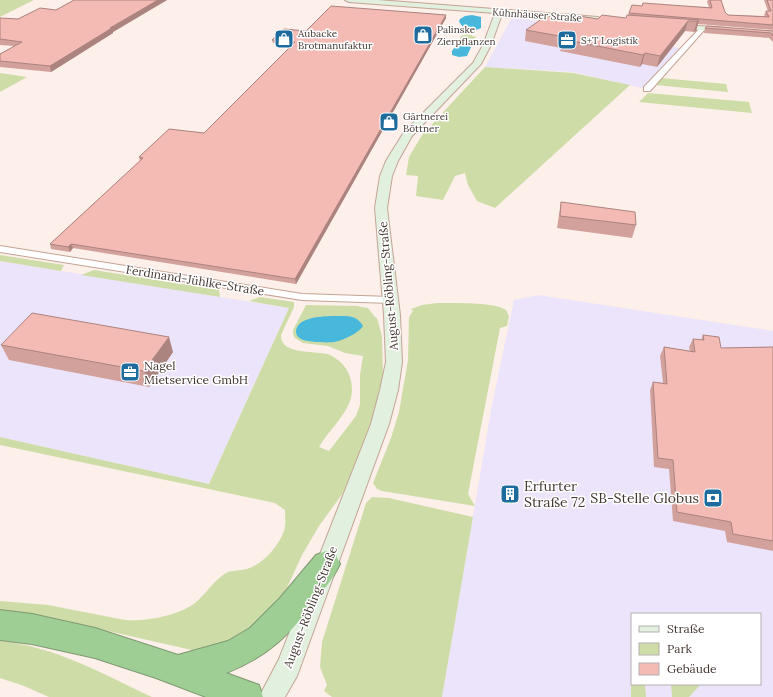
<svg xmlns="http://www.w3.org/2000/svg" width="773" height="697" font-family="Lora,serif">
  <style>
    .commercial { fill: #ece4fa; fill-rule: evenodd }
    .green { fill: #cedda7 }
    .water { fill: #47b7dc }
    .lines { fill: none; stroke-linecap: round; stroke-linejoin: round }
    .street-casing { stroke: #c4a495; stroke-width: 2 }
    .secondary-casing { stroke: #c4a495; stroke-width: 2 }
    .highway-casing { stroke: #7f9972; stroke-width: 2 }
    .street { fill: #fff; fill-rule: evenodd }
    .secondary { fill: #e2f0df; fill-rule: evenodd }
    .highway { fill: #9fce95; fill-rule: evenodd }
    .wall { fill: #d2a19c }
    .shaded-wall { fill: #ab837f }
    .building { fill: #f4bbb5; stroke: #ab837f }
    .labels { text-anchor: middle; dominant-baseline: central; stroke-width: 3; stroke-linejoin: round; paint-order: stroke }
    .far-street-label { font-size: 10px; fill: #443731; stroke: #fff }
    .far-poi-label { font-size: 10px; fill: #443731; stroke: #fff; text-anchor: start }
    .street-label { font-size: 12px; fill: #443731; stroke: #fff }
    .poi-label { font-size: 12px; fill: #443731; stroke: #fff; text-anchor: start }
    .near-poi-label { font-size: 14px; fill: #443731; stroke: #fff; text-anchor: start }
  </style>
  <rect width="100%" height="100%" fill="#fdefe9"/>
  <!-- commercial -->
  <path class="commercial" d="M512 17 530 18V20L680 48 642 88 572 72 485 67Z
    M0 261 289 308 209 484 0 437Z
    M538 295 773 331V697H442L492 405 514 300ZM632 614H760V684H632Z"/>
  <!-- green -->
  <path class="green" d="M0 0H34L0 17Z
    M467 34 476 37 471 47 458 43 461 36Z
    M485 67 573 73 630 85 495 208 477 201 468 185 465 173 455 176 443 200 416 196 418 176 406 175 409 157 422 135Z
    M0 73 27 77 0 92Z
    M661 78 726 84 728 92 655 85Z
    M648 93 749 102 752 113 639 102Z
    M0 255 64 265 61 271 0 261Z
    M94 270 219 290 220 297 81 275Z
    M260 297 294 302V307L281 335C280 356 316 350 330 355 348 363 356 383 350 401 344 418 328 431 319 447L329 451 356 416 360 405V375L363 356 345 353 328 346 303 343 295 338 293 334V330L306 305 357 306 368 308 375 317 377 318 382 336 383 377 371 429 343 493 319 526 302 555 280 603 250 635 196 651 64 621 0 612V601L48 605 125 620C145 622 180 615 195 603 206 594 214 580 226 573 231 570 240 571 247 569 263 564 278 547 284 531 286 525 285 516 285 510L275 503 0 445V437L209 484 289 308 249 301Z
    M437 303C451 303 497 302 506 310 507 312 508 314 509 316L507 326 500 328 468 494 475 506 382 491 377 489 373 483 391 438 399 412 408 360 409 317 413 311 411 309 422 305Z
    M372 497 389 498 473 517 442 697H332L324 691 327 685 320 667 322 642 366 503Z
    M0 641C54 646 103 674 152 697H49L24 686 0 678Z
    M631 642 632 684H645L646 697H631Z
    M671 684H701L689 697H672Z"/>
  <!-- water -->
  <path class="water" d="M472 15 481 17V28C472 33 463 30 459 21L460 19 465 16Z
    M458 43 471 47 467 56 459 57 452 55V51Z
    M341 316C352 316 358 317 363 326 359 333 342 341 334 342 328 343 306 342 301 339 298 337 296 335 296 332 296 315 330 316 341 316Z"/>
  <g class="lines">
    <!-- street casing -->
    <g class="street-casing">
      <path id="street" d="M701 27 706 28 650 91H644V87Z
        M0 246 302 294 391 297 395 298 397 300 395 302 391 303 302 300 0 252Z"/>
    </g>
    <!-- secondary casing -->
    <g class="secondary-casing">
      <path id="secondary" d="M345 0H378L598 17 602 19 598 21 502 14 491 45 481 64 412 136 398 161 392 176 387 208 400 315 402 362 398 390 389 424 297 676 285 697H259L279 659 371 424 380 390 386 362 384 315 375 208 380 176 386 161 404 132 473 63 483 45 495 13 349 2Z
        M672 24 726 28 730 30 726 32 675 28 671 26Z"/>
    </g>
    <!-- highway casing -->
    <g class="highway-casing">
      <path id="highway" d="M326 551 336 555 340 564C334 577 325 588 316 600 289 635 269 656 226 673L259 685 263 697H206L156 678 95 658 32 644 0 640V610L32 614 95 628 178 655 228 641 250 628 280 598 316 555Z"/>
    </g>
    <!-- street -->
    <use href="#street" class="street"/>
    <!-- secondary -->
    <use href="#secondary" class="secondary"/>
    <!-- highway -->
    <use href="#highway" class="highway"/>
  </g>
  <!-- wall -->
  <path class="wall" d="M74 0H167L113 32V33L51 72 0 67V54L14 46 0 45V18L18 19 56 10Z
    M708 0H721L725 12 728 15 765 16 764 15 766 11H768L764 0H773V30L698 24 696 31 694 32 685 31 657 67 642 64 640 67 560 51 561 48 525 41 526 30 573 20 626 18 629 13 642 6 709 7 707 2Z
    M446 15V18L296 284 73 248 70 252 51 249 50 244 140 161 139 157 204 133 292 45 273 43 272 40 306 31Z
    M705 28 773 31V42L769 38 704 33Z
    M561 202 636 225 632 238 557 228Z
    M703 335 721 348 773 347V551L727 542 725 531 673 521 669 469 654 467 650 390 653 382 663 383 660 356 664 347 690 351 689 347 693 339 701 340Z
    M1 345 173 352 149 387 9 360Z"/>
  <!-- shaded-wall -->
  <path class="shaded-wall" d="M158 0H167L113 32V33L51 72 50 66 110 28Z
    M446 15V18L296 284 295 279Z
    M699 20 696 31 694 32 697 21Z
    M688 21 685 31 657 67 660 56Z
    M645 53 642 64 640 67 643 55Z
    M71 244 73 248 70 252 68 247Z
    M169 337 173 352 149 387 144 371Z"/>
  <!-- building -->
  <path class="building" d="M74 0H158L110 28H112L50 66 0 61V54L22 42 0 39V18L18 19 40 8 56 10Z
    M710 0H721L725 12 728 15 769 17 766 11H771L767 0H773V25L629 13 632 5 642 6 643 3 712 8Z
    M331 6 446 15 295 279 71 244 68 247 50 244 143 158 139 157 169 129 204 133 295 42 272 40 284 29 306 31Z
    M602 15 626 18 627 15 699 20 697 21H688L660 56 645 53 643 55 562 39 565 37 526 30 546 16 573 20 579 16 598 19Z
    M707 26 773 31V36L771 33 705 28Z
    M561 202 635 212 636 225 560 216Z
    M32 313 169 337 144 371 1 345Z
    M703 335 719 337 721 348 773 347V541L733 534 731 522 677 512 673 460 658 458 653 382 667 384 664 347 695 352 693 339 704 340Z"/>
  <!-- icons -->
  <defs>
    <g id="shop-square" transform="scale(1)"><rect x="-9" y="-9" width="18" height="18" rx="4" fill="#1e6c9e" stroke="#fff"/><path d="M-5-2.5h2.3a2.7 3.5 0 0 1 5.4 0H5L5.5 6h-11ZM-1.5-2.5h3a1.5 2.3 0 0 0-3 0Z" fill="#fff"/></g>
    <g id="office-square" transform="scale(1)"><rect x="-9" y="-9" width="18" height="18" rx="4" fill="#1e6c9e" stroke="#fff"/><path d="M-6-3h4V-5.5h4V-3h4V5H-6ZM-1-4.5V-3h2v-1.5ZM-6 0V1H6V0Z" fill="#fff"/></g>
    <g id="building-square" transform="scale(1)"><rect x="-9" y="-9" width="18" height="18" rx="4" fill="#1e6c9e" stroke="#fff"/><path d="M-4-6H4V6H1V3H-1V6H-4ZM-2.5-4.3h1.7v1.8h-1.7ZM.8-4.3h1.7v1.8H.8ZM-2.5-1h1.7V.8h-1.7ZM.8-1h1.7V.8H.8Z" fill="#fff"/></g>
    <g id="bank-square" transform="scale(1)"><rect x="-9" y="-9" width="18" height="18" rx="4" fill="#1e6c9e" stroke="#fff"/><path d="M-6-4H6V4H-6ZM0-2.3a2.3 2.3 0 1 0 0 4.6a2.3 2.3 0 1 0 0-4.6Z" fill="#fff"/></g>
  </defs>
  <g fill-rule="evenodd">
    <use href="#shop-square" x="423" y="35"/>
    <use href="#shop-square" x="284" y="39"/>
    <use href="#office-square" x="567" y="40"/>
    <use href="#shop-square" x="389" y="122"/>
    <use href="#office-square" x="130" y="372"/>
    <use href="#building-square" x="510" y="494"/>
    <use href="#bank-square" x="713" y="498"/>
  </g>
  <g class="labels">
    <!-- far-street labels -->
    <g class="far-street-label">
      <text transform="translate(537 15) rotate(4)">Kühnhäuser Straße</text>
    </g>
    <!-- far-poi labels -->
    <g class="far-poi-label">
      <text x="437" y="29">Palinske<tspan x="437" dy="12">Zierpflanzen</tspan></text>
      <text x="298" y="33">Aubacke<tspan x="298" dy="12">Brotmanufaktur</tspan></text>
      <text x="581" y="40">S+T Logistik</text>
      <text x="403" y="116">Gärtnerei<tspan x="403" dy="12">Böttner</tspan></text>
    </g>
    <!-- street labels -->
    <g class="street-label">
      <text transform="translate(195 280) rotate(9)">Ferdinand-Jühlke-Straße</text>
      <text transform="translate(388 286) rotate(-95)">August-Röbling-Straße</text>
      <text transform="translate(310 607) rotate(-69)">August-Röbling-Straße</text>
    </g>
    <!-- poi labels -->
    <g class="poi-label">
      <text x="144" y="365">Nagel<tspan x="144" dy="14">Mietservice GmbH</tspan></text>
    </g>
    <!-- near-poi labels -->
    <g class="near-poi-label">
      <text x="524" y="486">Erfurter<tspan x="524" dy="16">Straße 72</tspan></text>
      <text x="699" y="498" text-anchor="end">SB-Stelle Globus</text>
    </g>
  </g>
  <!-- legend -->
  <rect x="631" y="613" width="130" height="72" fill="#ffffff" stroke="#b4afad"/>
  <rect x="639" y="626" width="20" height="6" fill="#e2f0df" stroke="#b4afad"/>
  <text x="667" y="633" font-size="12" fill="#443731">Straße</text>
  <rect x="639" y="643" width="20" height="12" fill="#cedda7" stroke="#b4afad"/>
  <text x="667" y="653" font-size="12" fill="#443731">Park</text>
  <rect x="639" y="663" width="20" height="12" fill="#f4bbb5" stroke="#b4afad"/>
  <text x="667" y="673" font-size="12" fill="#443731">Gebäude</text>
</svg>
